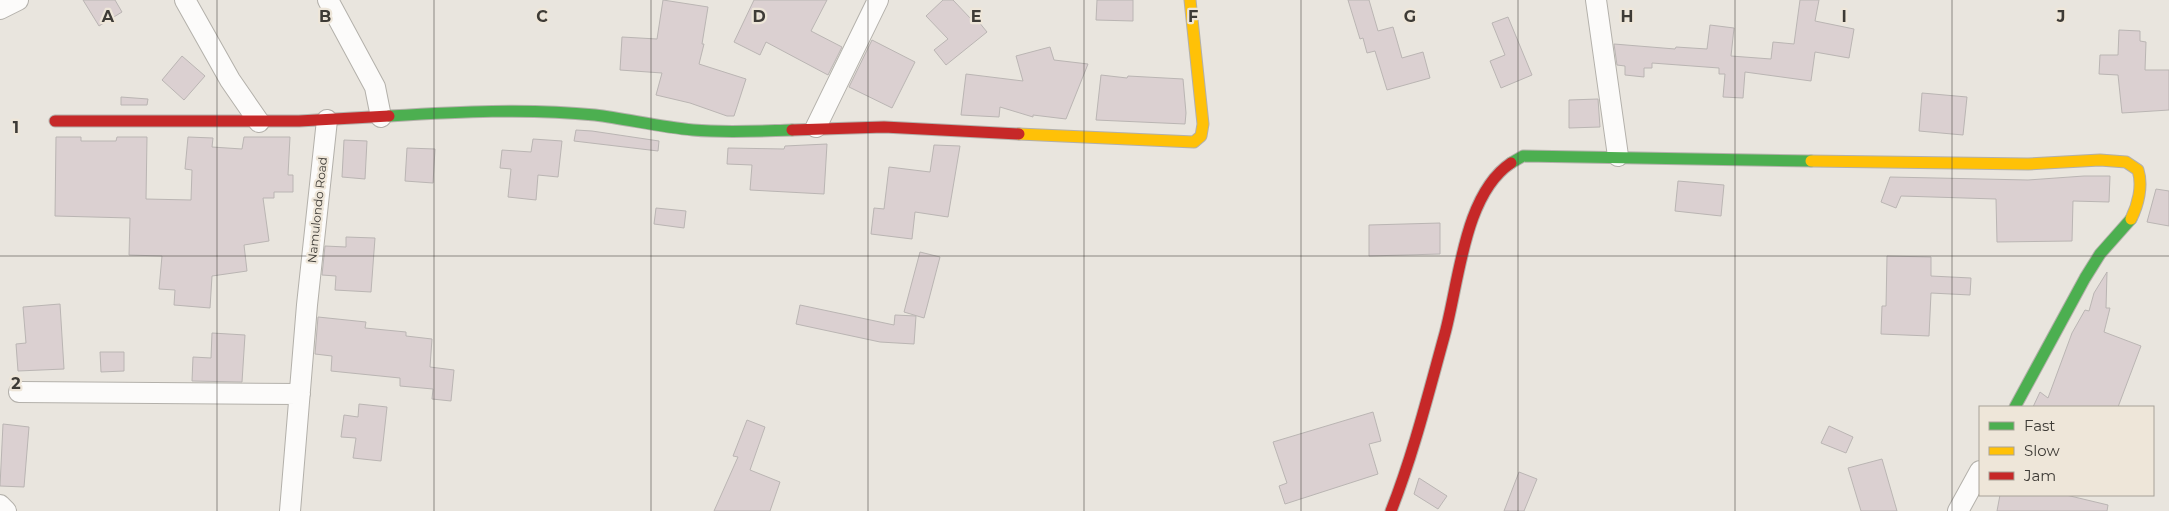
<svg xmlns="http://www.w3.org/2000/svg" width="2169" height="511" font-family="Montserrat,sans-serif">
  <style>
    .building { fill: #dbd0d1; stroke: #bab5b3 }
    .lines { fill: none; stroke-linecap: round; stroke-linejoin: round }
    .street-casing { stroke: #b3b0aa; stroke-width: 22 }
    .fast-casing { stroke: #b3b0aa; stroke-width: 13 }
    .slow-casing { stroke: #b3b0aa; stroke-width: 13 }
    .jam-casing { stroke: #b3b0aa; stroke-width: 13 }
    .street { stroke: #fcfbfa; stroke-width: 20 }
    .fast { stroke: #4caf50; stroke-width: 11 }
    .slow { stroke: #ffc107; stroke-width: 11 }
    .jam { stroke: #c62828; stroke-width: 11 }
    .grid { fill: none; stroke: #3e3b36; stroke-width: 1; stroke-opacity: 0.55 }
    .labels { text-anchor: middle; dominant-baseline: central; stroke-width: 4.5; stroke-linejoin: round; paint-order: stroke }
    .street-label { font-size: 12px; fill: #3e3b36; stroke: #eee6d9 }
    .grid-label { font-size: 16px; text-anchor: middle; font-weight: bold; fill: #3e3b36; stroke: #eee6d9; stroke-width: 4.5; stroke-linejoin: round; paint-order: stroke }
  </style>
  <rect width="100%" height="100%" fill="#e9e5de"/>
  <!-- building -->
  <path class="building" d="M83 0H115L122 12 99 26Z
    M663 0 708 7 702 44H704L699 64 746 79 734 116H727L690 103 656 95 662 73 620 70 622 37 657 39Z
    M754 0H827L811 31 842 47 828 75 766 42 760 55 734 42Z
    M943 0H953L971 19 974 16 987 32 946 65 934 50 948 39 926 16Z
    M1097 0H1133V21L1096 20Z
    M1348 0H1369L1378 31 1393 27 1402 58 1423 52 1430 78 1387 90 1375 51 1367 53 1363 38 1360 39Z
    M1800 0H1819L1815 21 1854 29 1849 58 1815 52 1811 81 1745 72 1743 98 1723 97 1725 74H1719V68L1652 63V68H1644V77L1625 75V66L1617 65 1614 44 1675 49 1676 47 1707 49 1710 25 1734 28 1731 56 1771 59 1773 42 1794 44Z
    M1508 17 1532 75 1501 88 1490 61 1505 55 1492 23Z
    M2119 30 2140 31V41L2146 42 2145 70H2169V110L2122 113 2118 75 2099 74 2100 55H2118Z
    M872 40 915 62 892 108 849 87Z
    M1050 47 1054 60 1088 64 1066 119 1033 115V117L1000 107 999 117 961 115 966 74 1023 81 1016 56Z
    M182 56 205 76 184 100 162 80Z
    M1101 75 1127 78 1128 76 1183 79 1186 113 1185 124 1096 120Z
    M1922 93 1967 97 1963 135 1919 131Z
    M121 97 148 99 147 105H121Z
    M1598 99 1600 127 1569 128V100Z
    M576 130 592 131 659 141 658 151 574 141Z
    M56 137H81V141H116L117 137H147L146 199 191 200 192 170 185 169 188 137 213 138 212 147 242 149 244 137H290L288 175H293V192H274V198H263L269 241 244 245 247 271 212 276 210 308 174 305 175 290 159 289 162 256 129 255 130 218 55 216Z
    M533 139 562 141 558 177 538 175 536 200 508 197 511 169 500 168 502 150 531 152Z
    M344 140 367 141 365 179 342 177Z
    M827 144 824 194 750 190 752 165 727 164 728 148 784 149 785 146Z
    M934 145 960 146 948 217 915 212 912 239 871 234 874 208 884 209 889 167 930 172Z
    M407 148 435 149 433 183 405 181Z
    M2084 176H2110L2109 202 2073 201 2072 241 1997 242 1996 199 1901 196 1896 208 1881 202 1890 177 2028 180Z
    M1678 181 1724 185 1721 216 1675 211Z
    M2156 189 2169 191V226L2147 222Z
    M656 208 686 211 684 228 654 224Z
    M1440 223V254L1369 256V225Z
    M346 237 375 238 371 292 335 290 336 276 322 275 325 246 346 247Z
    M920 252 940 257 924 318 904 312Z
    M1887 256 1931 257V276L1971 278 1970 295 1931 293 1929 336 1881 334 1882 306H1886Z
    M2107 272 2106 308H2110L2104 332 2141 346 2118 407H2033L2040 392 2048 398 2072 333 2085 310 2089 311 2094 293Z
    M60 304 64 369 18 371 16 344 26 343 23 307Z
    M800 305 894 325 895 315 916 316 914 344 880 342 796 324Z
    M318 317 366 322 365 328 406 332V336L432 339 430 367 454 370 451 401 432 399 433 389 400 386V378L331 371 332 356 315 354Z
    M212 333 245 335 242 382 192 381 193 357 211 358Z
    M100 352H124V371L101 372Z
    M359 404 387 407 381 461 353 458 356 438 341 437 344 415 358 417Z
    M1373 412 1381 441 1369 444 1378 474 1285 504 1279 486 1287 483 1273 442Z
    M747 420 765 427 750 470 780 482 770 511H714L738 457 733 456Z
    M3 424 29 427 24 487 0 486Z
    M1829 426 1853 437 1846 453 1821 443Z
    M1882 459 1897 511H1861L1848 468Z
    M1519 472 1537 479 1524 511H1504Z
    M1419 478 1447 496 1438 509 1414 494Z
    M2000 495H2066L2108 505 2107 511H1997Z"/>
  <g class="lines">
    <!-- street casing -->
    <g class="street-casing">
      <path id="street" d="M185 0 230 80 259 122
        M328 0 375 87 381 117
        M1596 0 1618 156
        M0 9 18 0
        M816 127 878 0
        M19 392 300 394
        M0 505 6 511
        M290 511 307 305 327 120
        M1958 511 1980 471"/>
    </g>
    <!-- fast casing -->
    <g class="fast-casing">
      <path id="fast" d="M389 116C457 112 527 108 595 115 627 119 660 127 693 130 726 133 759 131 792 130
        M1511 163 1523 156 1811 161
        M2015 407 2085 278 2100 254 2131 219"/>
    </g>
    <!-- slow casing -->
    <g class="slow-casing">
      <path id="slow" d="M1019 134 1194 142 1201 136 1203 124 1190 0
        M1811 161 2028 164 2100 160 2126 162 2138 170C2143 186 2138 205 2131 219"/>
    </g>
    <!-- jam casing -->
    <g class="jam-casing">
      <path id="jam" d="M55 121H299L389 116
        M792 130 884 127 1019 134
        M1391 511C1413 455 1428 395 1444 337 1459 285 1463 195 1511 163"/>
    </g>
    <!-- street -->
    <use href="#street" class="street"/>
    <!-- fast -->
    <use href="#fast" class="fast"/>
    <!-- slow -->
    <use href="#slow" class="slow"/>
    <!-- jam -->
    <use href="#jam" class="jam"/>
  </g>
  <!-- grid -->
  <path class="grid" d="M217 0V511M434 0V511M651 0V511M868 0V511M1084 0V511M1301 0V511M1518 0V511M1735 0V511M1952 0V511M0 256H2169"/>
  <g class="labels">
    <!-- street labels -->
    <g class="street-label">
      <text transform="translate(317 210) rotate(-84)">Namulondo Road</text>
    </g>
  </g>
  <g class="grid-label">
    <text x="108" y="22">A</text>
    <text x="325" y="22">B</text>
    <text x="542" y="22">C</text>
    <text x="759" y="22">D</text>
    <text x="976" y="22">E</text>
    <text x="1193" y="22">F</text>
    <text x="1410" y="22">G</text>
    <text x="1627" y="22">H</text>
    <text x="1844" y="22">I</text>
    <text x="2061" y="22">J</text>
    <text x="16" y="133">1</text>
    <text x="16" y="389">2</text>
  </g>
  <!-- legend -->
  <rect x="1979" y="406" width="175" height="90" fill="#eee6d9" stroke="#a8a298"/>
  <rect x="1989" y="422" width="25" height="8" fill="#4caf50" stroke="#a8a298"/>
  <text x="2024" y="431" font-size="15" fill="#3e3b36">Fast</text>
  <rect x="1989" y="447" width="25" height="8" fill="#ffc107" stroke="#a8a298"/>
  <text x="2024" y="456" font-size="15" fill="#3e3b36">Slow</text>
  <rect x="1989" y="472" width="25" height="8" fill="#c62828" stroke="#a8a298"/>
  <text x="2024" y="481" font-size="15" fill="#3e3b36">Jam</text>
</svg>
